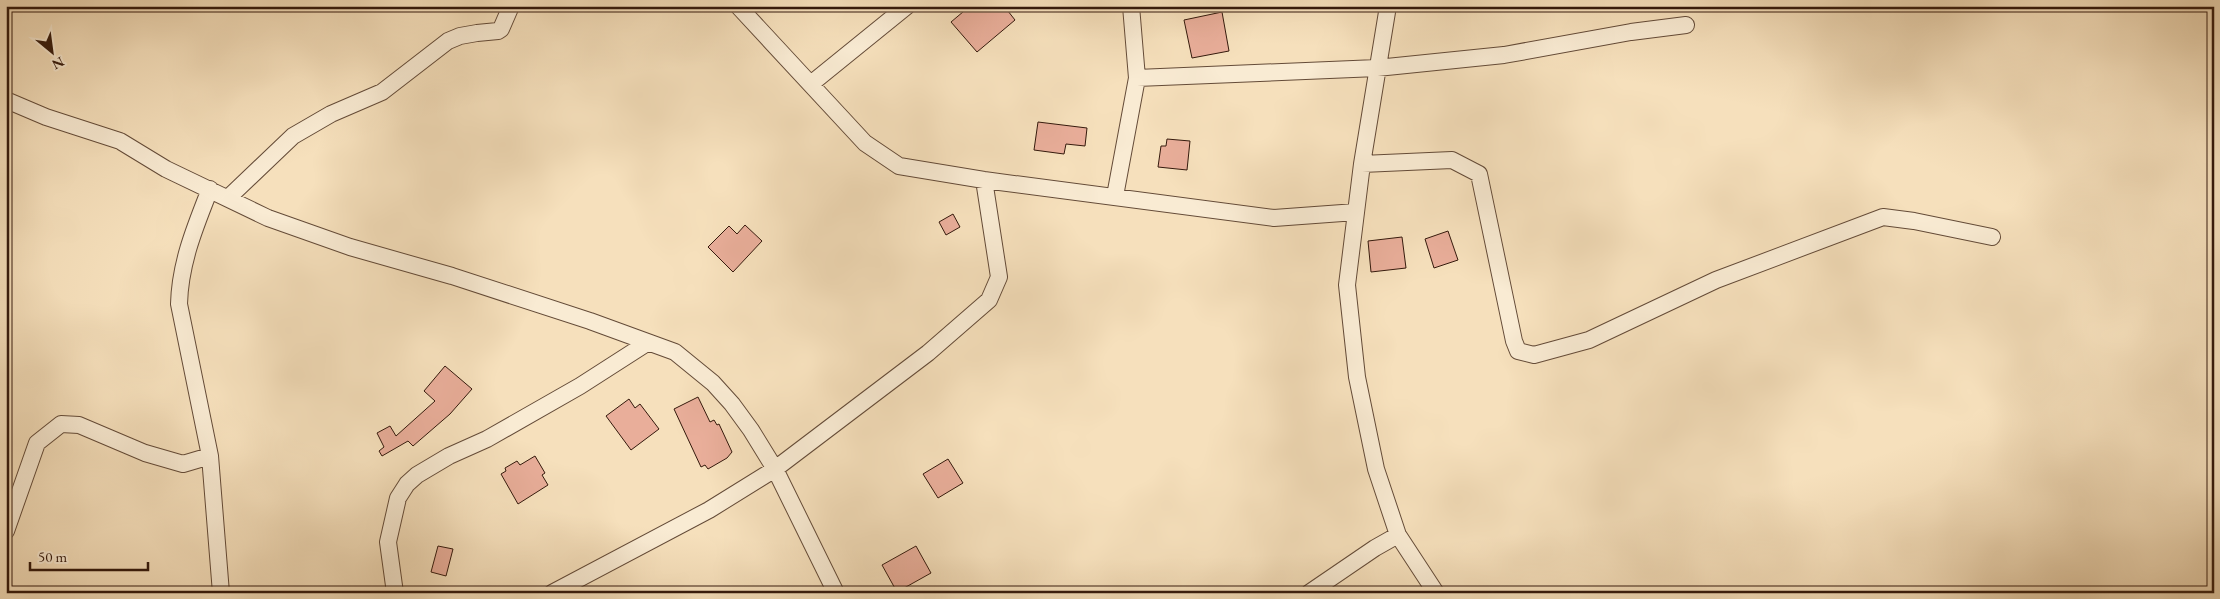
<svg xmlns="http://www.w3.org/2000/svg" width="2220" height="599" font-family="'EB Garamond',serif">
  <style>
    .building { fill: #e9ae9a; stroke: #34190c }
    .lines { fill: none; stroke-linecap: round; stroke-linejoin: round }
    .street-casing { stroke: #644b38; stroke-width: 18 }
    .street { stroke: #f9ebd3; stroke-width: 16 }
  </style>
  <rect width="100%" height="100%" fill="#f6e0bc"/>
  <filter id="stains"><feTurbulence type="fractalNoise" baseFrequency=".004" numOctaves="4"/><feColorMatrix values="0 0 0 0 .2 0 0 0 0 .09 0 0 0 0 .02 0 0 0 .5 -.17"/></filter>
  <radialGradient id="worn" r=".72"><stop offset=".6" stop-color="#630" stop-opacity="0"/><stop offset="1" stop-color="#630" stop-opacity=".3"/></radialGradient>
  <!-- building -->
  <path class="building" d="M970 6H1004L1015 20 977 52 951 22Z
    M1222 12 1229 51 1192 58 1184 20Z
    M1038 122 1087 128 1085 146 1066 144 1064 154 1034 150Z
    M1167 139 1190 141 1187 170 1158 167 1161 146H1166Z
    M953 214 960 227 946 235 939 222Z
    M745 225 762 241 733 272 708 247 729 226 737 234Z
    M1448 231 1458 260 1434 268 1425 239Z
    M1402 237 1406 268 1371 272 1368 241Z
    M445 366 472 389 450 414 413 446 408 441 382 456 379 451 384 447 377 433 390 426 396 436 435 401 424 391Z
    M698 397 710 422 714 420 717 425 719 424 732 452 727 458 708 469 705 465 701 467 674 409Z
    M629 399 635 408 640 404 659 429 631 450 606 416Z
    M535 456 545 473 542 475 548 485 518 504 501 474 506 471 505 468 517 461 520 465Z
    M948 459 963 483 938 498 923 474Z
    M438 546 453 549 446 576 431 572Z
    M916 546 931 573 897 592 882 565Z"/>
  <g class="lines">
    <!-- street casing -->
    <g class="street-casing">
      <path id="street" d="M738 6 865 143 899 166 984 180 1274 218 1356 212
        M1388 6 1362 164 1347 285 1357 377 1376 469 1398 535 1436 593
        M1137 78 1377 68 1504 55 1631 32 1686 25
        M812 83 907 6
        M6 100 46 117 120 141 166 169 268 218 350 247 452 276 590 321 675 352 713 383 732 404 751 430 775 469 836 593
        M1362 164 1452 160 1479 174 1514 341 1518 351 1534 355 1589 340 1716 280 1883 217 1914 221 1992 237
        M210 189C195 227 180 263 179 304L210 456 221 593
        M1115 196 1137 78 1131 6
        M228 198 293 136 331 114 382 92 448 41 460 36 477 33 498 31 501 29 511 6
        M6 531 37 443 61 424 79 425 145 453 183 464 210 456
        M395 593 388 542 398 498 407 484 417 475 449 456 487 439 580 386 647 343
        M552 593 709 510 775 469 928 353 989 300 999 277 984 180
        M1309 593 1375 548 1398 535"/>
    </g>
    <!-- street -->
    <use href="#street" class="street"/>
  </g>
  <!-- margin -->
  <rect width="2220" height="599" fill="none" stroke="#f6e0bc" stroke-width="25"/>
  <rect x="8" y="8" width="2205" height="584" fill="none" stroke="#34190c" stroke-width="2.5"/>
  <rect x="12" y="12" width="2195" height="574" fill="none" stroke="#34190c"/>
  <!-- north arrow -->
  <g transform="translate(52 52) rotate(151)" stroke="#f9ebd3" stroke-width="4" paint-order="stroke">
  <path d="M0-4L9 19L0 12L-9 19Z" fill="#34190c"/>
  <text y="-8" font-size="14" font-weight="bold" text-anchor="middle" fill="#34190c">N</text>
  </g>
  <!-- scale -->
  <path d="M30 562v8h118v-8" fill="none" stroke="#34190c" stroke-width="2.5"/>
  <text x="38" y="562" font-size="15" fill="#34190c" stroke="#f9ebd3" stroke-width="4" paint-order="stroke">50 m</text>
  <rect width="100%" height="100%" filter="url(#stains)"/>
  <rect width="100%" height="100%" fill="url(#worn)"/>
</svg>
